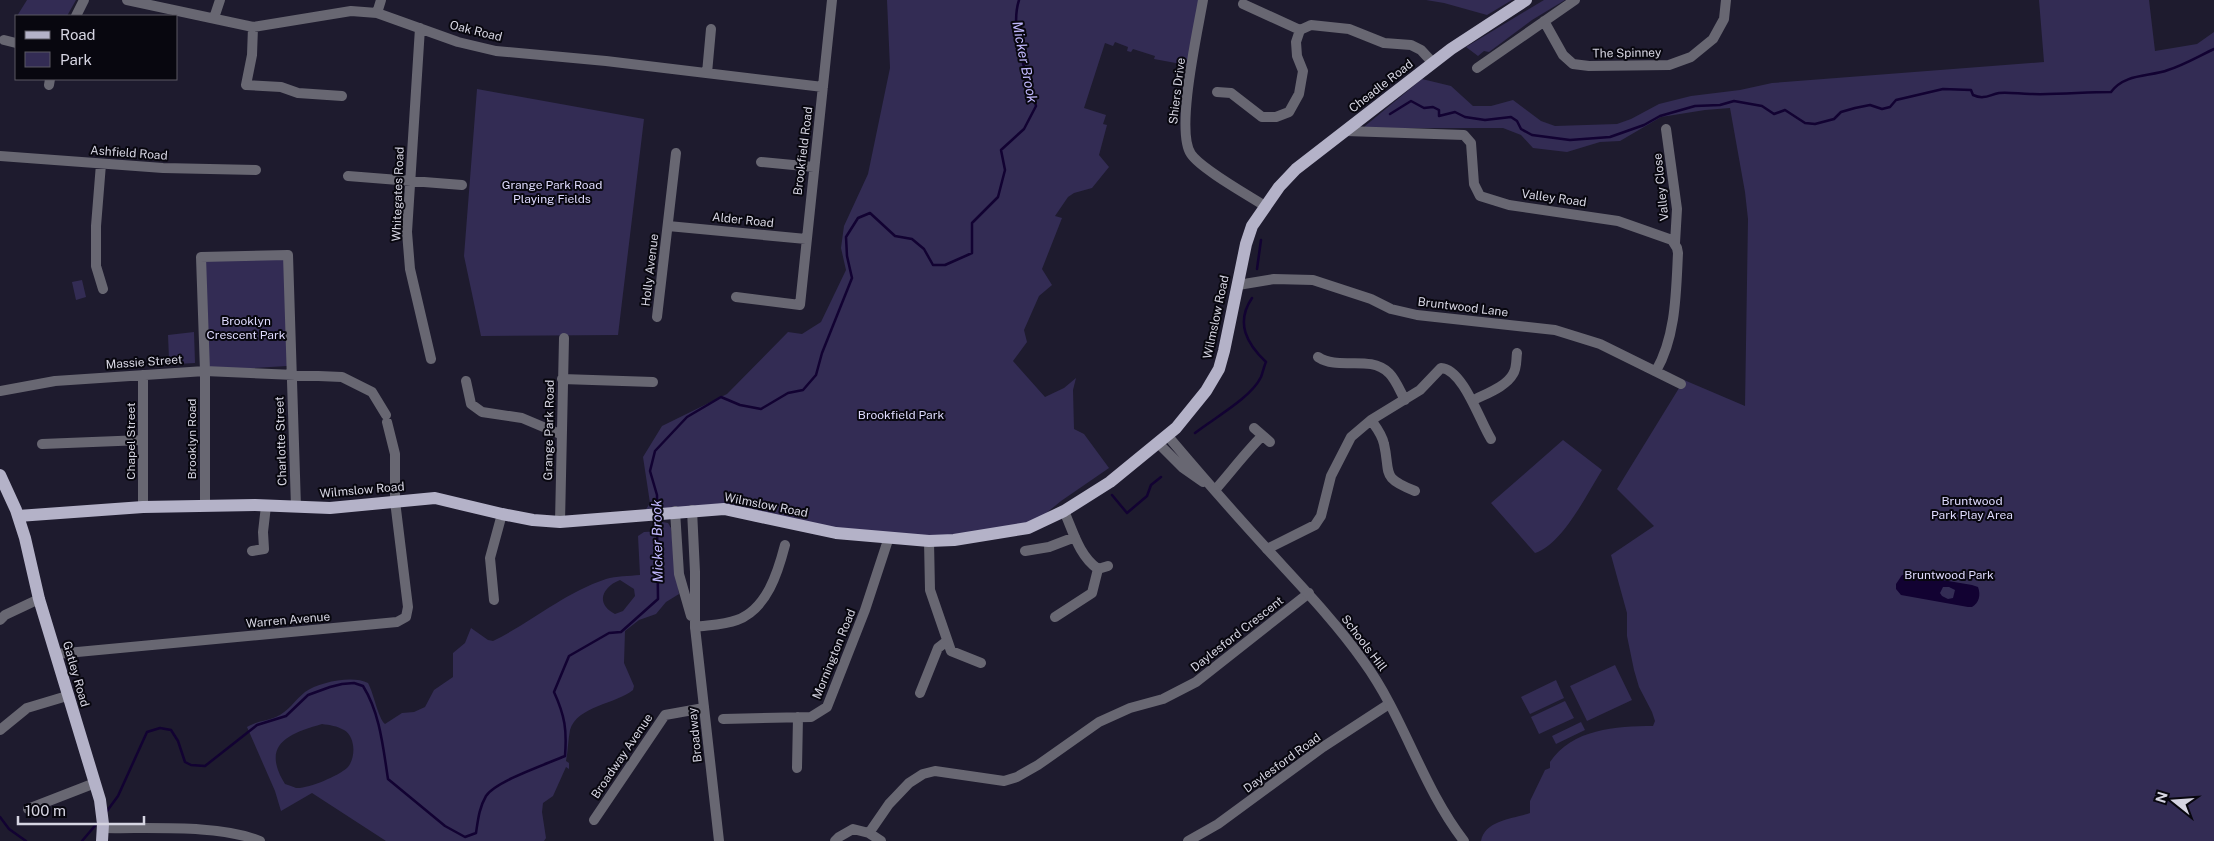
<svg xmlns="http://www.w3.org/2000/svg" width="2214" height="841" font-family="'Public Sans',sans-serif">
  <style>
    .green { fill: #332c54; fill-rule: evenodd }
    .water { fill: #120232; fill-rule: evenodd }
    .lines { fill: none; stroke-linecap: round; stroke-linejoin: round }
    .stream { stroke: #120232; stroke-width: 2.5 }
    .minor { stroke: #686772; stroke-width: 10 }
    .tertiary { stroke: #686772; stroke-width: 10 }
    .primary { stroke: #b4b2c8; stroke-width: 12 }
    .labels { text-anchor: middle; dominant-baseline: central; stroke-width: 4; stroke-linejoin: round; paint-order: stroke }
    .street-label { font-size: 12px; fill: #d6d5e2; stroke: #08070f }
    .park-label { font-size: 12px; fill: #dfdbfe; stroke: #08070f }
    .water-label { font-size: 14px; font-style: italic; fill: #c1b8fd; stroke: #08070f }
  </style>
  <rect width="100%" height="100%" fill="#1e1b2e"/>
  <!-- green -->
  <path class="green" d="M27 0H76L67 16H17Z
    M887 0H1203L1192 66 1154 59 1155 56 1133 49 1131 52 1127 51 1128 47 1115 42 1113 46 1105 43 1084 108 1106 115 1103 124 1107 125 1099 155 1109 167 1092 188 1074 193 1068 197 1055 216 1062 218 1042 269 1052 285 1039 296 1024 330 1027 342 1013 361 1045 397 1064 388 1076 378 1073 390 1074 429 1084 434 1109 468 1061 501 1028 528 929 541 836 533 724 509 643 514 650 503 643 457 662 426 727 394 788 332 802 334 821 322 846 270 841 248 844 226 868 174 890 68Z
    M1426 0H1512L1487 15 1444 3Z
    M1544 0H1565L1532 20 1489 52 1484 51 1478 56 1466 47Z
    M2039 0H2149L2155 51 2197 44 2214 32V841H1481C1485 820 1513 819 1530 813V801L1545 770 1550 768V762C1572 729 1616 726 1653 726L1655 721 1652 712 1639 687 1634 670 1627 636V613L1611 555 1654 526 1617 489 1684 380 1745 406 1748 219 1745 192 1730 108 1705 110 1661 117 1620 141 1600 142 1567 152 1533 148 1521 135 1503 128H1364L1365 126 1422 79 1451 86 1473 106H1491L1513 100 1541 121 1555 126 1617 124 1631 119 1659 104 1691 96 1740 90 1772 83 2044 62Z
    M477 89 644 119 618 335 481 336 464 256Z
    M286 257 287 366 208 371 204 261Z
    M82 280 86 297 76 300 72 282Z
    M194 332 195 363 158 365 157 360 169 359 168 335Z
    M1563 440 1602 470C1587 494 1562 545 1535 553L1491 503Z
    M662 522 668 523 671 528 679 594 666 602 656 614 639 620 625 631 624 663 634 686 633 690C616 704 577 706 570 730 568 740 568 751 566 761L569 763V769L566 767 553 796 543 803 542 812 546 838 544 841H386L312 793 281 811 275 791 247 727C257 721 266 721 276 717 288 712 295 700 305 692 319 682 353 675 368 683 374 694 378 718 385 724L402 713 414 712 425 707 434 690 453 677V653L465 643 471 628 488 640 493 641C532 622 564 593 606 579 616 576 629 576 640 575L638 536 644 532 662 531ZM620 580 634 589 635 596 623 611 615 614C595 604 602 587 620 580ZM322 724C330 725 337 726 344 730 356 737 356 759 347 768 338 776 308 789 296 788 293 787 289 785 285 784 261 745 287 734 322 724Z
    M1615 665 1632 700 1587 721 1570 686Z
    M1556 680 1564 698 1530 714 1521 697Z
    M1565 701 1574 718 1539 734 1531 717Z
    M1581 722 1585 730 1556 744 1552 736Z"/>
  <!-- water -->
  <path class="water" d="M1907 574 1972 585 1978 587C1981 595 1979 603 1972 607H1968L1901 595 1896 589V584L1902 575ZM1943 587H1949L1955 590 1953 598 1948 599 1942 596 1940 593Z"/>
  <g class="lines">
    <!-- stream -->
    <path class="stream" d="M1390 114 1411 101 1424 108 1433 107 1439 110V116L1455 112 1465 117 1485 120 1511 117 1517 121 1521 129 1532 135 1570 140 1610 137 1644 125 1660 116 1695 106 1720 105 1734 101 1762 106 1774 114 1785 110 1805 123 1815 124 1834 119 1841 112 1855 108 1870 105 1882 109 1890 107 1896 100 1943 89 1971 90 1973 95C1984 100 1989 95 1999 93 2009 92 2020 94 2030 94 2058 95 2084 92 2111 92 2125 73 2150 77 2168 70 2184 65 2199 56 2214 49
      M1257 269 1261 240
      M1195 433C1214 418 1251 398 1261 377 1263 372 1264 366 1266 362 1247 344 1235 323 1252 298
      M1112 495 1127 513 1147 496 1151 485 1161 477
      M657 511V495L650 471 655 451 687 417 721 397 740 405 761 409 788 393 803 390 816 375 822 353 852 278 847 256 846 237 858 218 870 213 895 236 912 239 924 249 933 265H945L972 253V223L998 197 1005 170 1001 150 1024 129 1036 106C1027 75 1009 31 1019 0
      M107 811 118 796 147 732 160 728 171 730 178 741 185 762 191 765 205 766 257 725 286 716 308 695 330 687 342 684 354 683 363 686C380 713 383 747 388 779L445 826 465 837 476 833C478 820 479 808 486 796 496 781 547 764 565 756 567 730 565 716 554 692L569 656 609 633 621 632 658 599 657 519
      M0 817 9 829 26 841
      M82 841 99 821"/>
    <!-- minor -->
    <path class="minor" d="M127 0 253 27 351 11 377 13 458 42 496 51 606 61 823 87
      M1203 0C1198 30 1175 131 1191 154 1201 169 1248 195 1265 206
      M1243 4 1300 30
      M377 13 381 0
      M76 16 84 0
      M214 18 220 0
      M1544 21 1563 55 1573 64 1589 66 1669 65 1691 57 1713 39 1724 19 1726 0
      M253 27 252 55 246 85 281 87 298 93 342 96
      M420 28 407 232 410 269 431 359
      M4 40 16 43
      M1477 68 1575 0
      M707 73 711 29
      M49 85 50 79
      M1217 92 1231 93 1262 117H1276L1289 112 1299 94 1303 71 1297 56 1296 42 1300 30 1311 25 1349 29 1384 43 1411 45 1421 50 1433 63
      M1666 129 1677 209 1675 243
      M1346 131 1464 135 1471 143 1474 184 1480 196 1509 205 1618 221 1672 240 1677 248 1678 253C1676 293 1676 336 1656 371
      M0 156 163 168 256 170
      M761 162 814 167
      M101 164 96 226V266L103 289
      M348 176 462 185
      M668 226 806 239
      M1238 285 1274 279 1313 280 1371 299 1391 309 1417 315 1555 330 1600 344 1681 384
      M736 297 800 305 832 0
      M657 317 676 153
      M1318 357C1339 371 1369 354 1389 373 1396 380 1400 391 1405 400
      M562 379 653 382
      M466 381 471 404 482 412 522 418 560 434
      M0 391 55 381 205 371 342 377 372 392 386 415
      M1472 401C1485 394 1506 387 1513 374 1517 368 1516 360 1517 353
      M1371 420C1376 427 1382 434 1384 444 1391 474 1380 477 1415 491
      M1254 428 1270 442
      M42 444 143 440
      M1215 490C1231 472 1245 453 1262 436
      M205 506V371L201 257 288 255 296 507
      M143 507V375
      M560 522 564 338
      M929 541 930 590 951 651 981 663
      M1267 549 1315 525 1321 516 1331 476 1351 437 1371 420 1420 390 1441 368C1463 369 1480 422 1491 439
      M252 551 264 549 263 532 266 506
      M1025 551 1049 547 1075 537
      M1098 569 1108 566
      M494 600 490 558 502 514
      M1055 617 1092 593 1098 569C1079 556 1073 531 1064 511
      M0 620 5 615 39 599
      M695 627C708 625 724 625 737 620 767 609 778 572 785 545
      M56 654 397 622 406 617 408 607 395 501V454L387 422
      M920 693 938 648 947 641
      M723 719 811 717 827 707 865 610 889 537
      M0 730 27 708 67 696
      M797 768 798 717
      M28 809 95 783
      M594 820 665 715 704 708
      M103 828C148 829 219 824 260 841
      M869 833 889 804 909 783 923 774 935 771 1004 781 1017 777 1038 765 1099 722 1130 708 1163 699 1196 682 1309 593
      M835 841 839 837 853 829 869 833 881 841
      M1188 841 1218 824 1323 747 1389 704"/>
    <!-- tertiary -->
    <path class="tertiary" d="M1167 435C1200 474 1233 512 1268 550 1301 586 1335 621 1364 662 1404 717 1422 787 1464 841
      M1158 443 1183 468 1203 482
      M692 510 695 572V627L719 841
      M675 511 679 574 691 616"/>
    <!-- primary -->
    <path class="primary" d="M0 475 16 510 25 538 39 599 100 800 103 824 102 841
      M18 516 143 507 255 505 330 508 435 498 502 514 533 520 560 522 724 509 836 533 929 541 954 540 1028 528 1064 511 1110 482 1176 428 1206 391 1219 369 1224 351 1246 244 1252 226 1279 187 1296 169 1451 49 1526 0"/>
  </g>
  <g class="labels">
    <!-- street labels -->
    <g class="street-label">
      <text transform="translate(476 31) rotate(14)">Oak Road</text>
      <text transform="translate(1627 53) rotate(-1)">The Spinney</text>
      <text transform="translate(1381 86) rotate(-38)">Cheadle Road</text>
      <text transform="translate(1177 91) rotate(-83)">Shiers Drive</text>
      <text transform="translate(803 151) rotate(-83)">Brookfield Road</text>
      <text transform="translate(129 153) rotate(4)">Ashfield Road</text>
      <text transform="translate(1661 187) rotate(-96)">Valley Close</text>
      <text transform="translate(398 194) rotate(-88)">Whitegates Road</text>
      <text transform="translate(1554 198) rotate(8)">Valley Road</text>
      <text transform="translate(743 220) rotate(6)">Alder Road</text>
      <text transform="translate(650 270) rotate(-83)">Holly Avenue</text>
      <text transform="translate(1463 307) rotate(7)">Bruntwood Lane</text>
      <text transform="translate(1216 317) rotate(-78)">Wilmslow Road</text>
      <text transform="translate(144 362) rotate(-4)">Massie Street</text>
      <text transform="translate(549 430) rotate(-89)">Grange Park Road</text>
      <text transform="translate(192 439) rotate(-90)">Brooklyn Road</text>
      <text transform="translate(131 441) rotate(-90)">Chapel Street</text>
      <text transform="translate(281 441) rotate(-92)">Charlotte Street</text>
      <text transform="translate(362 490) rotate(-5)">Wilmslow Road</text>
      <text transform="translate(766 505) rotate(11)">Wilmslow Road</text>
      <text transform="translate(288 620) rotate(-5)">Warren Avenue</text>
      <text transform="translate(1237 634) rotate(-38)">Daylesford Crescent</text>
      <text transform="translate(1364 643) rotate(53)">Schools Hill</text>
      <text transform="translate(834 654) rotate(-68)">Mornington Road</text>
      <text transform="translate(76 674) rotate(74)">Gatley Road</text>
      <text transform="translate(695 735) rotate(-96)">Broadway</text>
      <text transform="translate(622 756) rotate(-56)">Broadway Avenue</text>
      <text transform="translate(1282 763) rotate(-36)">Daylesford Road</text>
    </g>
    <!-- park labels -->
    <g class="park-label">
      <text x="552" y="185">Grange Park Road<tspan x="552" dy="14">Playing Fields</tspan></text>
      <text x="246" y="321">Brooklyn<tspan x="246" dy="14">Crescent Park</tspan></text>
      <text x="901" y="415">Brookfield Park</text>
      <text x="1972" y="501">Bruntwood<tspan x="1972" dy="14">Park Play Area</tspan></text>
      <text x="1949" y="575">Bruntwood Park</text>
    </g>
    <!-- water labels -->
    <g class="water-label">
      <text transform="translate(1025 62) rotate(79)">Micker Brook</text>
      <text transform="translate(657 541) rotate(-91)">Micker Brook</text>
    </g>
  </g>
  <!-- legend -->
  <rect x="15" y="15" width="162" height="65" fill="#08070f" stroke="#5a5963"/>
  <rect x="25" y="31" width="25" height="8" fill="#b4b2c8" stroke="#5a5963"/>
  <text x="60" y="40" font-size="15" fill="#d6d5e2">Road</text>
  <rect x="25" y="52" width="25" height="15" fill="#332c54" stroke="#5a5963"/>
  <text x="60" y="65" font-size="15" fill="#d6d5e2">Park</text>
  <!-- north arrow -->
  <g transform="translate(2174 801) rotate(287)" stroke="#08070f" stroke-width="4" paint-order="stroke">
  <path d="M0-4L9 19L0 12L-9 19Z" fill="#d6d5e2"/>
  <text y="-8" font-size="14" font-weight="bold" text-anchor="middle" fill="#d6d5e2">N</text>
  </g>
  <!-- scale -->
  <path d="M18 816v8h126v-8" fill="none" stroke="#d6d5e2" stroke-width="2.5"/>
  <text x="25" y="816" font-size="15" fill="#d6d5e2" stroke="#08070f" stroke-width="4" paint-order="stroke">100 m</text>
</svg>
